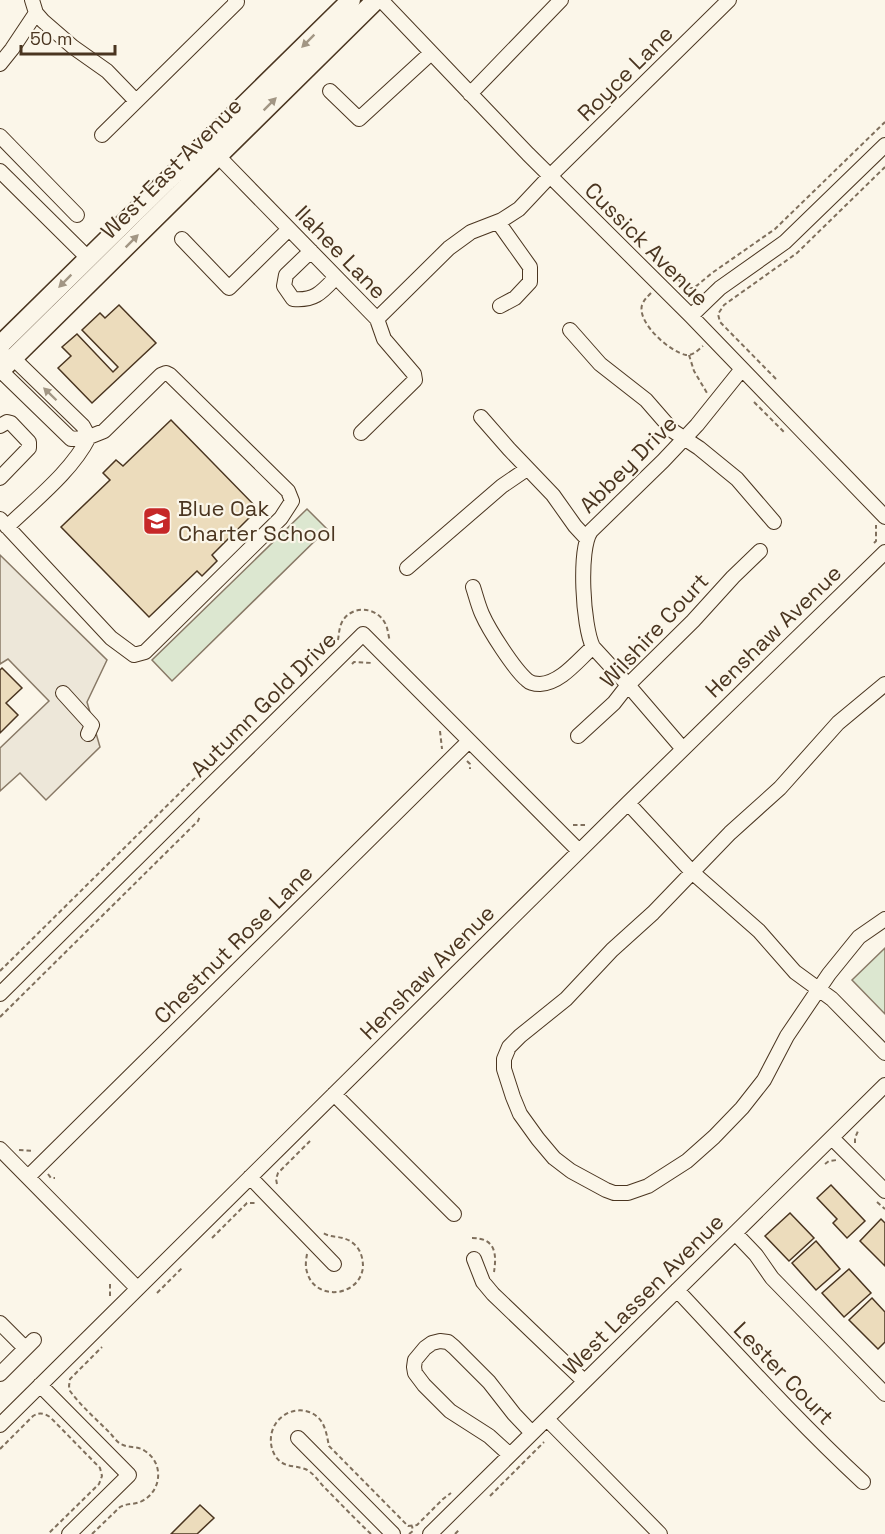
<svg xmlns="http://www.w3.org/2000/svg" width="885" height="1534" font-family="'Space Grotesk',sans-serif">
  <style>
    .green { fill: #dce7d0; stroke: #887966; stroke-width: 1.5 }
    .parking { fill: #ede7d9; stroke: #887966; stroke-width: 1.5 }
    .building { fill: #ecdcbc; stroke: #4a3520; stroke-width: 1.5 }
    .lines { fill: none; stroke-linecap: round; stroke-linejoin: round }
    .minor-casing { stroke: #4a3520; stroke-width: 16 }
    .major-casing { stroke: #4a3520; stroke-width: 21 }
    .path { stroke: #7f6f5c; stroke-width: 2; stroke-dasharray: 4.5 3; stroke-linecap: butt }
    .minor { stroke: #fbf6e9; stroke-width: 14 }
    .major { stroke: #fbf6e9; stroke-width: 18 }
    .oneway { fill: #a29684 }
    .labels { text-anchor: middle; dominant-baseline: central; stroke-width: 4.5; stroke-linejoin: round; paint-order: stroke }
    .street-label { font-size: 22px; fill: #4a3520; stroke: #fbf6e9 }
    .poi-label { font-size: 22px; fill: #4a3520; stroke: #fbf6e9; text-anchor: start }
  </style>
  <rect width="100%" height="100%" fill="#fbf6e9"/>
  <!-- green -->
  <path class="green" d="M307 509 327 529 172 681 152 660Z
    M885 948V1014L852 980Z"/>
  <!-- parking -->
  <path class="parking" d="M0 555 107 660 87 702 100 747 46 800 20 773 0 791V748L49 701 8 659 0 664Z"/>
  <!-- building -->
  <path class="building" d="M119 305 156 343 92 403 58 368 71 356 62 347 77 334 113 372 118 367 82 330 100 313 105 318Z
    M171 420 258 509 212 555 217 561 202 576 197 571 149 617 61 527 110 480 103 473 116 460 123 466Z
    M2 668 22 688 6 703 18 715 0 733V670Z
    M831 1185 865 1221 847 1238 833 1223 837 1219 817 1198Z
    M790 1213 814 1238 789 1261 765 1236Z
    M881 1219 885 1223V1266L860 1241Z
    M816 1241 840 1269 816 1290 792 1263Z
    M849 1269 871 1293 844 1317 822 1293Z
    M872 1298 885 1312V1342L878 1349 849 1320Z
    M200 1505 214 1518 197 1534H171Z"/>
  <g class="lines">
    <!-- minor casing -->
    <g class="minor-casing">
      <path id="minor" d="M381 0 528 154 691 316 885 517
        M36 13 43 21 73 47 107 71 136 101
        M0 64 12 49 36 13 32 0
        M330 91 359 119 431 53
        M470 94 561 0
        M102 135 237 2 235 0
        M0 136 77 215
        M218 156 377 319 449 248 471 232 502 220 519 209 550 176 729 0
        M0 171 88 258
        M498 222 530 267V282L515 298 500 306
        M182 239 229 288 289 229
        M311 251 286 275 284 286 293 299C315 301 322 292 336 277
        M691 316 720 288 785 242 885 145
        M570 330 600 364 646 400 673 431 699 448 737 479 774 522
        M0 354 13 358 83 426 89 437
        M0 370 71 439 89 437 104 431 161 375 166 373 170 375 288 491 292 501 281 518 145 652 134 655 111 638 0 519
        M481 417 509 449 553 495 575 526 587 539
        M0 426 7 422 11 423 29 442V448L0 478
        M361 433 415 380 414 374 384 339 377 319
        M7 527C35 500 72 471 89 437
        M407 568 502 486 527 469
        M473 587C476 596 478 605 482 614 489 630 514 669 527 680 530 683 535 684 540 684 561 683 578 660 593 647
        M885 684 838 723 780 788 730 833 653 913 612 950 566 999 520 1036 509 1047 504 1059V1069L513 1097 520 1114 538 1139 554 1158 571 1171 606 1190 614 1193H628L648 1186 687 1161 714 1137 742 1108 764 1080 787 1036 829 974 859 937 885 919
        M63 693 92 725 88 734
        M578 736 614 703 628 685 693 621 733 577 760 551
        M683 749 628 685 593 647C583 627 578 549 591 531L663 461 697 425 742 369
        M628 803 692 872 759 931 795 972 832 999 885 1053
        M0 994 363 634 579 851
        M334 1094 454 1214
        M832 1138 885 1191
        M0 1149 137 1288
        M28 1177 469 741
        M250 1177 334 1264
        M735 1233 756 1255 772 1278 885 1394
        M474 1259 483 1282 493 1294 584 1381
        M677 1290C738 1355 798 1422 863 1482
        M0 1323 25 1348
        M0 1374 34 1340
        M40 1385 129 1475 69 1534
        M547 1419 660 1534
        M0 1425 628 803 885 552
        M298 1438 393 1534
        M510 1455 489 1436 450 1411 424 1385 415 1373 414 1367 415 1360 425 1348 432 1343 440 1341 448 1342 454 1347 489 1382 514 1414 532 1433
        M430 1534 885 1085"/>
    </g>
    <!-- major casing -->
    <g class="major-casing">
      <path id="major" d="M0 345 351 0
        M0 371 376 0"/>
    </g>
    <!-- path -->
    <path class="path" d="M656 257 680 281 689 288H694L712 273 775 229 885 122
      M651 293C647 297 644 300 642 305 637 323 670 352 686 355 693 356 698 350 703 346
      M689 355 694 371 707 393
      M776 379 720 322 718 314 724 305 797 253 885 167
      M754 402 784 432
      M874 543 876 541V525
      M338 640C339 634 339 628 342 622 351 605 376 606 385 623 388 628 388 635 390 641
      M352 664 354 662 373 663
      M440 731 442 749
      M467 761 470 764V769
      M573 825H588
      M0 971 207 766 212 764
      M0 1017 198 821 200 816
      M855 1143V1138L858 1131
      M19 1150 34 1151
      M825 1164 829 1161 837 1160
      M48 1174 51 1178H55
      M277 1184 276 1179 278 1173 310 1141
      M877 1202 885 1209
      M212 1238 247 1203H257
      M472 1238C495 1238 497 1253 494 1272
      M307 1254C306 1260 305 1266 307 1272 315 1302 360 1297 363 1267 363 1259 361 1251 356 1246 344 1233 332 1240 322 1232
      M157 1293 182 1268
      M110 1296V1281
      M577 1356 592 1355
      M0 1449 33 1416C39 1412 44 1413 50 1417L100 1468 102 1476 99 1484 48 1534
      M490 1496 544 1442
      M92 1534 120 1507C127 1503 135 1505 142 1501 162 1491 164 1463 145 1451 138 1446 130 1448 123 1445 117 1443 113 1436 109 1432 96 1419 81 1406 70 1391L69 1386 70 1379 102 1347
      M371 1534C355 1519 340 1503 325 1488 319 1482 313 1472 305 1469 294 1465 284 1468 276 1457 267 1444 270 1425 283 1416 291 1410 301 1409 309 1412 325 1418 326 1432 329 1446L408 1526 417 1525 443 1499 451 1493
      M409 1534 413 1531 412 1526
      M455 1534 460 1529"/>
    <!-- minor -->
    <use href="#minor" class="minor"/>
    <!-- major -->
    <use href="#major" class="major"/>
  </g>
  <!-- one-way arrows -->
  <defs><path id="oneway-solid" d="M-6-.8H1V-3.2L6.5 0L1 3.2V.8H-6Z" transform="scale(1.5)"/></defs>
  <g class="oneway">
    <use href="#oneway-solid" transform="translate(308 41) rotate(135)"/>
    <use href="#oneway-solid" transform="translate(270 104) rotate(-45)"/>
    <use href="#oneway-solid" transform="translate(132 241) rotate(-45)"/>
    <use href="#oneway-solid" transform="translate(65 281) rotate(135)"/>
    <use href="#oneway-solid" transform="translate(50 394) rotate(-136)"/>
  </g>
  <!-- icons -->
  <defs>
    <g id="school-square" transform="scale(1.5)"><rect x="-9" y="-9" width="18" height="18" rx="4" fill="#c62828" stroke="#fbf6e9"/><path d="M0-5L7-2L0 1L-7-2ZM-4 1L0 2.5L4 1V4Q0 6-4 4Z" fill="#fff"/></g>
  </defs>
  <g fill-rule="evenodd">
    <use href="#school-square" x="157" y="521"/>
  </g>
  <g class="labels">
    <!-- street labels -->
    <g class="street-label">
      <text transform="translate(625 73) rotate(-45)">Royce Lane</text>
      <text transform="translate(171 168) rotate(-45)">West East Avenue</text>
      <text transform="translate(647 244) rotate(45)">Cussick Avenue</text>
      <text transform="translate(341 252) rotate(46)">Ilahee Lane</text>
      <text transform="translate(628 464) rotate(-45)">Abbey Drive</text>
      <text transform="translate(654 630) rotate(-47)">Wilshire Court</text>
      <text transform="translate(773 631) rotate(-44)">Henshaw Avenue</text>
      <text transform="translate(263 704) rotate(-45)">Autumn Gold Drive</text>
      <text transform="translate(233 944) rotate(-45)">Chestnut Rose Lane</text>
      <text transform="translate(427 972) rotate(-45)">Henshaw Avenue</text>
      <text transform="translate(643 1294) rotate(-45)">West Lassen Avenue</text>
      <text transform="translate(784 1373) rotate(46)">Lester Court</text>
    </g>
    <!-- poi labels -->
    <g class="poi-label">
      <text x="178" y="508">Blue Oak<tspan x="178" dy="25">Charter School</tspan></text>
    </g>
  </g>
  <!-- scale -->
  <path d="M21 45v9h94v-9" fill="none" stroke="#4a3520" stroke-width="3"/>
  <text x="30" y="45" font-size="18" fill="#4a3520" stroke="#fbf6e9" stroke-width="4.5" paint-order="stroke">50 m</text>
</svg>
